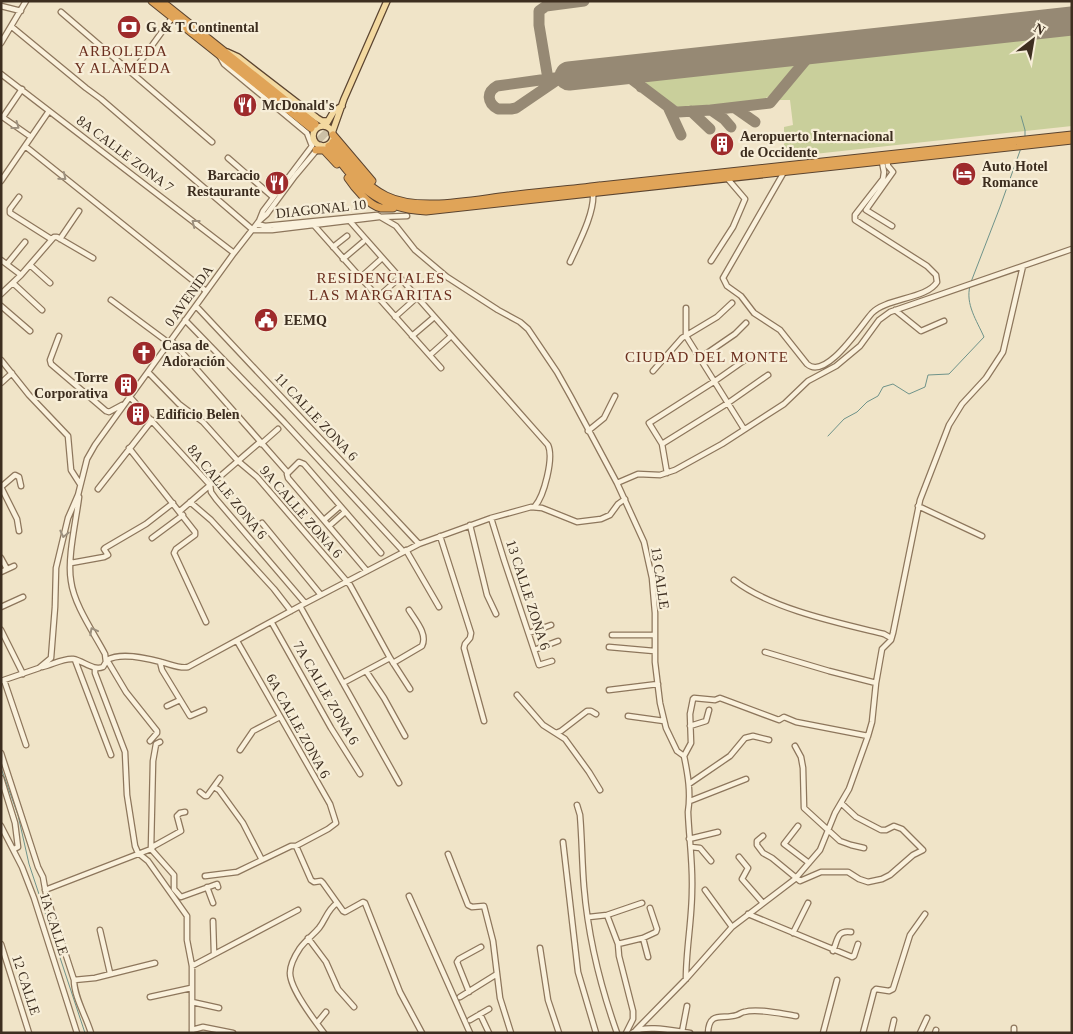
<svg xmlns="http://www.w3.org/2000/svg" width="1073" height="1034" font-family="'Times New Roman',serif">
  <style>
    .green { fill: #c9cf9b }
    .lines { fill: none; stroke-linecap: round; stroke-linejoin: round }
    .stream { stroke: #6f938a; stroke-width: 1 }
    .taxiway { stroke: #968974; stroke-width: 11 }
    .runway { stroke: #968974; stroke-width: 29 }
    .highway-tunnel { stroke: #ccc0a6; stroke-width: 7; stroke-dasharray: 7 3.5; stroke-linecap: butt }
    .minor-casing { stroke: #8d765c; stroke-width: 7 }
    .major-casing { stroke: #5b4430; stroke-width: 8 }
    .highway-casing { stroke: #5b4430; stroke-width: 9 }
    .minor { stroke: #faf1dc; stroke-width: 4.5 }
    .major { stroke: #f3d9a0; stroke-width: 5.5 }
    .highway { stroke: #e0a458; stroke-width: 7 }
    .oneway { stroke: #9c907e }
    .labels { text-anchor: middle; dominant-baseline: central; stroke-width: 4.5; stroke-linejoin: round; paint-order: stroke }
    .poi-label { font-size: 14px; font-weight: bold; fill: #3d2e20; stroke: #f7eed8; text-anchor: start }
    .street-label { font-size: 14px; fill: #3d2e20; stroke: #f7eed8 }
    .neighbourhood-label { font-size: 15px; letter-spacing: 1px; fill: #6b2e1e; stroke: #f7eed8 }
  </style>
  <rect width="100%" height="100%" fill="#f0e4c8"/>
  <!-- green -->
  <path class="green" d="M1072 28V126L796 156 784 146V127L793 125 790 100H779L813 57Z
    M787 59 794 64C792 75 773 96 762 100L681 108 670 103 647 85 645 81 646 76 650 74Z"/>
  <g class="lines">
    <!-- stream -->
    <path class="stream" d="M1021 116 1025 130V137
      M971 282 1000 207 1021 148
      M828 436 844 419 857 412 867 402 878 396 883 387 893 384 909 394 925 387 928 375 949 374 984 337C977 321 965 304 970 286
      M1 768 18 815 29 864 85 1033"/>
    <!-- taxiway -->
    <path class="taxiway" d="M784 53C791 53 798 54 800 62L799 68
      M613 72 625 74 674 111 678 112 711 110 770 103 810 55 821 50 834 47
      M560 78 516 108 511 109H498C487 103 486 92 497 86L569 76
      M548 79 539 25V11L546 6 584 1
      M641 87 638 81C640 74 644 71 651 68
      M735 108 755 122
      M669 109 681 135
      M711 110 724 119 731 127
      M691 111 710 129"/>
    <!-- runway -->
    <path class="runway" d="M569 76 1072 21"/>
    <!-- highway-tunnel -->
    <path class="highway-tunnel" d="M315 124 333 142
      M311 128 329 146"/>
    <!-- minor casing -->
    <g class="minor-casing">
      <path id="minor" d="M1 6 21 11
        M61 12 212 142
        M12 27 86 88 101 99 253 230H272L379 217 407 216
        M1 43 26 1
        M219 55 224 64 307 133 312 146
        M132 73 172 18
        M1 74 234 253
        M1 116 31 137
        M3 117 22 89
        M25 146 206 291
        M228 158 273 197
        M887 161 888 166 893 172 866 210 892 226
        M784 172 723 278 727 286 741 296 754 313 780 330 807 364C826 381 861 325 872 313 886 298 927 299 937 282L936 275 927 266 855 220V215L883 179 884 172 882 162
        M1 181 49 111
        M19 197 10 209V213L51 239
        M348 219 548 445C554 458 544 496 535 506
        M259 221 263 211 312 146 314 140
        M312 223 441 368
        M257 224 265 226 377 215 396 226 415 250 447 277 498 310 520 322 528 329 557 372 571 397 617 483 644 542 652 578 655 613V662L660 703 666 728 677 751 684 756C688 775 691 793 688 812 689 838 693 864 692 890 692 920 686 949 686 979
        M60 239 79 211
        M333 247 347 236
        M343 259 363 242
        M1 260 21 275
        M711 261 733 227 745 199 727 178
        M570 262C578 244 595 213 593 193
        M7 264 25 242
        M30 265 50 283
        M360 278 380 260
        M13 283 42 310
        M1 294 21 275 54 237H57L93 258
        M378 297 397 280
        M111 300 169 343
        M1 306 30 331
        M196 306 419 544
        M686 308V336L744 429
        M895 310 921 331 944 321
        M395 317 414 300
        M185 320 284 422 403 551
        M59 336 50 360 51 364 106 411 109 412 122 405
        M412 336 432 319
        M171 340 288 473
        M430 355 449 338
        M700 358 735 334 746 323
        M1 360 29 395 68 436 71 470 80 484
        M653 371 682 338 717 317 732 303
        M148 372 179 404 203 422 238 461 257 477 350 585 390 658 410 689
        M1 383 12 373
        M130 397 210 485 211 492 216 499 305 603
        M588 431 604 418 615 396
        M261 444 278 429
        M662 444 728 403 768 375
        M129 448 195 532V535L176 549 174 553 206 622
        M667 473 662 444 649 423 715 381 752 355
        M617 483 638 474 660 475 675 470 722 444 784 404 808 381 836 366 860 346 879 320 890 312 1072 249
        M1 487 17 519 19 531
        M1 487 15 475 19 477 21 486
        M98 489 152 420
        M190 502 211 520 274 589 291 611
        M918 506 982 536
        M180 511 260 442
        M491 518 504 560 539 665 552 661
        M324 520 340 506
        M262 523 321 595
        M470 525 487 595 496 614
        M329 526 345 512
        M440 536 471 633 470 638 465 644 464 648 484 721
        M152 538 183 515
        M406 550 439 607
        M1 558 7 569
        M71 563 104 557 108 555 104 549 105 548 146 524 173 503
        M367 571 288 478 287 474 299 462 304 464 381 553
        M1 572 14 566
        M734 580C771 609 839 623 884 634L891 638
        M300 606 399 783
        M1 607 23 597
        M272 623 331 728 360 774
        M1 630 23 674
        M529 633 551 625
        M612 635H654
        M609 647 654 651
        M534 650 558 641
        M765 652 829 671 876 683
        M75 660 111 755
        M160 662 162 670 190 716 204 710
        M393 663 422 646C428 634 415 620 409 610
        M42 667C52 665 63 658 73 659 84 661 93 671 103 667L106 662 105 654C94 633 74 605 71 581 67 559 76 521 79 497
        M95 669V673L125 752 127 795 135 846 138 853 148 861 187 916V940L192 966V1033
        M366 671 384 698 405 736
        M4 680 26 745
        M1 681 39 668 51 658 55 607 56 568 68 518 78 495 87 459 95 445 234 253 259 221 267 214 295 176 321 145
        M343 683 390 658
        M609 690 658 684
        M517 695 543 725 565 739 589 772 600 790
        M167 706 180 700
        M628 716 664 721
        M690 726 706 721 709 710
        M556 733 561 731 587 711H591L596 714
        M150 741 157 733V731L126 692 107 660C121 652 146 658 161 662 170 664 180 669 188 667L300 606 419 544 491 518 531 507 542 508 577 522 601 519 610 515 618 504 625 499
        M160 742 156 744 153 761 151 849 174 875V889L181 897 217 884 218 887
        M795 746 801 757 803 768 804 808 840 841 851 845 864 848
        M240 750 253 731 280 717
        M1 753 38 867 43 877 46 894 74 980C74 997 86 1016 91 1033
        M684 756 691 743 690 714 693 699 694 698 715 700 720 698 779 720 784 717 796 722 868 736
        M1 778 15 823 18 847 14 849
        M689 784 730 756 745 738 753 736 769 740
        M214 787 219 790 243 823 262 860
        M200 792 205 796H207L220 778
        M690 801 746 779
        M577 805 580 815C582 839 582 863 584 887 588 935 601 988 617 1033
        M1 826 22 867 34 898 77 1033
        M798 826 784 844 809 863
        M763 836 757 841V845L763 853 772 858 800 881 821 872H848L859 879 868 882 882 879 890 875 913 855 923 850 902 829 894 826 886 830H881L856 817 841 803
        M689 839 718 832
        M563 842 578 972 596 1033
        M296 846 311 880 314 882 321 881 323 883 343 911 345 912 363 902 365 903 400 992 422 1033
        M691 847 700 848 711 861
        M448 854 468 905 472 907 484 906 493 941 500 998 511 1033
        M739 857 748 868 742 879 763 903
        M205 876 237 872 291 846H296L328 829 336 823 330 804 237 641
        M207 887 213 903
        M45 890 151 849 154 846 181 831 177 816 180 813 185 812
        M705 890 732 927
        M409 896 470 1033
        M748 914 852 957 854 956 858 944
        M607 915 618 944 619 956 633 1011V1019L626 1033
        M589 917 607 915 642 903
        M213 921 214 953
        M100 930 110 973
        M793 933 808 903
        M308 938 326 962 338 989 354 1007
        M643 938 648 957
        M1 944 29 1033
        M618 944 643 938 656 932 657 929 650 908
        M540 948 548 1000 559 1033
        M833 951C838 939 837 930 851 932
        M192 966 298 910
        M74 980 95 978 155 963
        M469 992 457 962 459 959 481 947
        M150 997 191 988
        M460 997 497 974
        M192 1002 219 1008
        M480 1014 489 1033
        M470 1020 489 1009
        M317 1023 326 1012
        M192 1030 203 1027 233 1033
        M636 1030 686 979 732 927 795 879 820 850 835 813 849 789 868 736 872 722 876 683 882 649 891 640 893 633 920 500 949 425 962 404 986 378 1003 352 1023 266
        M682 1032 687 1006
        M324 1033C314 1020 290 989 290 973 290 965 296 954 300 948 306 940 313 935 319 928 326 919 327 910 337 903
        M632 1033C644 1024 675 1031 690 1033
        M708 1033C709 1010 723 1020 737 1015 740 1014 742 1012 744 1012 758 1008 782 1014 796 1016
        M823 1033 837 980
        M863 1033 874 991 876 989 889 991 893 989 910 935 925 914
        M891 1033 894 1020
        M920 1033 927 1018
        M935 1033 936 1030
        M1014 1033V1028"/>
    </g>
    <!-- major casing -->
    <g class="major-casing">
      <path id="major" d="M227 52 238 57 317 118 322 121H328
        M327 123 334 111 342 106
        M313 136a10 10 0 1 1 20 0a10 10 0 1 1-20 0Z
        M332 133 344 99 387 1"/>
    </g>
    <!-- highway casing -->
    <g class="highway-casing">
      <path id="highway" d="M152 1 311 128
        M161 1 315 124
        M333 135 372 181
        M333 142C348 162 363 185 386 196 418 212 473 200 508 196 538 192 569 190 599 186
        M329 146C355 184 377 209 426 211L1072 140
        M316 150H324L337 164
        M348 178C354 187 369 206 381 208 384 208 389 208 393 208
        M593 193 600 186 1072 135"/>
    </g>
    <!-- minor -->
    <use href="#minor" class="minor"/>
    <!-- major -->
    <use href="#major" class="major"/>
    <!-- highway -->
    <use href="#highway" class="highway"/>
  </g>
  <!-- one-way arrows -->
  <defs><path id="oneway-chevron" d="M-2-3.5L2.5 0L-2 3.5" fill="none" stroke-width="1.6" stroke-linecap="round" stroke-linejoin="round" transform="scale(1.25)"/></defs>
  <g class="oneway">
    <use href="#oneway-chevron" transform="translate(16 126) rotate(36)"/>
    <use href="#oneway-chevron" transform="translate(63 177) rotate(39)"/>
    <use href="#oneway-chevron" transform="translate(195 223) rotate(-142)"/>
    <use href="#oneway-chevron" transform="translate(64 534) rotate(103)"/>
    <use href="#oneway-chevron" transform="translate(93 631) rotate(-118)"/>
  </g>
  <!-- icons -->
  <defs>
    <g id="bank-disc" transform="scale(1.25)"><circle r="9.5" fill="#9e2a2b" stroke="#f7eed8"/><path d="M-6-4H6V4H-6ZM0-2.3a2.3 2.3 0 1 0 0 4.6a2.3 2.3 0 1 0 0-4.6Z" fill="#fff"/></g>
    <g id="restaurant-disc" transform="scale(1.25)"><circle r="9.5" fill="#9e2a2b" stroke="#f7eed8"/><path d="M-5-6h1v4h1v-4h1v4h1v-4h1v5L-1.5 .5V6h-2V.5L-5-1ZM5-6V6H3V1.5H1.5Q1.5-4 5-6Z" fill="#fff"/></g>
    <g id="building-disc" transform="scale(1.25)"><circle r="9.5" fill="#9e2a2b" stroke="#f7eed8"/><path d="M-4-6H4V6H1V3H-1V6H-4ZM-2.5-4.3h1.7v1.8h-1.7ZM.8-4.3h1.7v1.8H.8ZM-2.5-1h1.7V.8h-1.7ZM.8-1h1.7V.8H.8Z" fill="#fff"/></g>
    <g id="hotel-disc" transform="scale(1.25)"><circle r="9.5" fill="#9e2a2b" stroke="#f7eed8"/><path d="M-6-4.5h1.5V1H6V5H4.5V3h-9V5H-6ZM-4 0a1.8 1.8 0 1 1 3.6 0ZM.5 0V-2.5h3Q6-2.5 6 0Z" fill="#fff"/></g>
    <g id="civic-disc" transform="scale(1.25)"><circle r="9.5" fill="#9e2a2b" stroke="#f7eed8"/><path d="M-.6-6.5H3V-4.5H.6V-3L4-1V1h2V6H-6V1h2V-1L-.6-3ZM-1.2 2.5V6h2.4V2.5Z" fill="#fff"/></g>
    <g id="church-disc" transform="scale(1.25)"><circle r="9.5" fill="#9e2a2b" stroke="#f7eed8"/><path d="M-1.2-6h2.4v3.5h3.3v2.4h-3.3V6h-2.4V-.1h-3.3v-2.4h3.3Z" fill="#fff"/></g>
  </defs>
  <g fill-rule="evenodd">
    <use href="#bank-disc" x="129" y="27"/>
    <use href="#restaurant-disc" x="245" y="105"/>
    <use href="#building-disc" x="722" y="144"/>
    <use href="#hotel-disc" x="964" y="174"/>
    <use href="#restaurant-disc" x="277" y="183"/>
    <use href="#civic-disc" x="266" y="320"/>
    <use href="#church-disc" x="144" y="353"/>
    <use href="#building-disc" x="126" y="385"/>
    <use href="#building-disc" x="138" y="414"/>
  </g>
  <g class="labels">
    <!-- poi labels -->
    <g class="poi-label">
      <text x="146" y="27">G &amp; T Continental</text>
      <text x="262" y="105">McDonald's</text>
      <text x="740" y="136">Aeropuerto Internacional<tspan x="740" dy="16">de Occidente</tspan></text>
      <text x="982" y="166">Auto Hotel<tspan x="982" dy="16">Romance</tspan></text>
      <text x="260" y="175" text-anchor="end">Barcacio<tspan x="260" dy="16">Restaurante</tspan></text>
      <text x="284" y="320">EEMQ</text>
      <text x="162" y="345">Casa de<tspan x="162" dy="16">Adoración</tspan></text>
      <text x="108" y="377" text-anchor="end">Torre<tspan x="108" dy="16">Corporativa</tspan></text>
      <text x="156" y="414">Edificio Belen</text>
    </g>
    <!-- street labels -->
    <g class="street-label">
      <text transform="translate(125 154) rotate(37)">8A CALLE ZONA 7</text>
      <text transform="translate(321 209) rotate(-6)">DIAGONAL 10</text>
      <text transform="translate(189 296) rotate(-54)">0 AVENIDA</text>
      <text transform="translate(316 417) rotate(47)">11 CALLE ZONA 6</text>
      <text transform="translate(227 492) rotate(51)">8A CALLE ZONA 6</text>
      <text transform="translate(301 512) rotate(49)">9A CALLE ZONA 6</text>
      <text transform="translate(660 578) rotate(82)">13 CALLE</text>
      <text transform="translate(528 595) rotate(72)">13 CALLE ZONA 6</text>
      <text transform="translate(326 693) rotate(60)">7A CALLE ZONA 6</text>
      <text transform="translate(298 726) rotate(61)">6A CALLE ZONA 6</text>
      <text transform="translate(54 924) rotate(72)">1A CALLE</text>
      <text transform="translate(26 985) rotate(72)">12 CALLE</text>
    </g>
    <!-- neighbourhood labels -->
    <g class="neighbourhood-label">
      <text x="123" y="51">ARBOLEDA<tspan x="123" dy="17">Y ALAMEDA</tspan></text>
      <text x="381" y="278">RESIDENCIALES<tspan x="381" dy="17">LAS MARGARITAS</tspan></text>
      <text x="707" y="357">CIUDAD DEL MONTE</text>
    </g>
  </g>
  <!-- border -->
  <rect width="1073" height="1034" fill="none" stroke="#3d2e20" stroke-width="5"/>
  <!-- north arrow -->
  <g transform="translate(1033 40) rotate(31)" stroke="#f7eed8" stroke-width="4" paint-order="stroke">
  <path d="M0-4L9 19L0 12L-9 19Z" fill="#3d2e20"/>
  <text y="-8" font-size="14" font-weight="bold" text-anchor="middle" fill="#3d2e20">N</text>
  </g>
</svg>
